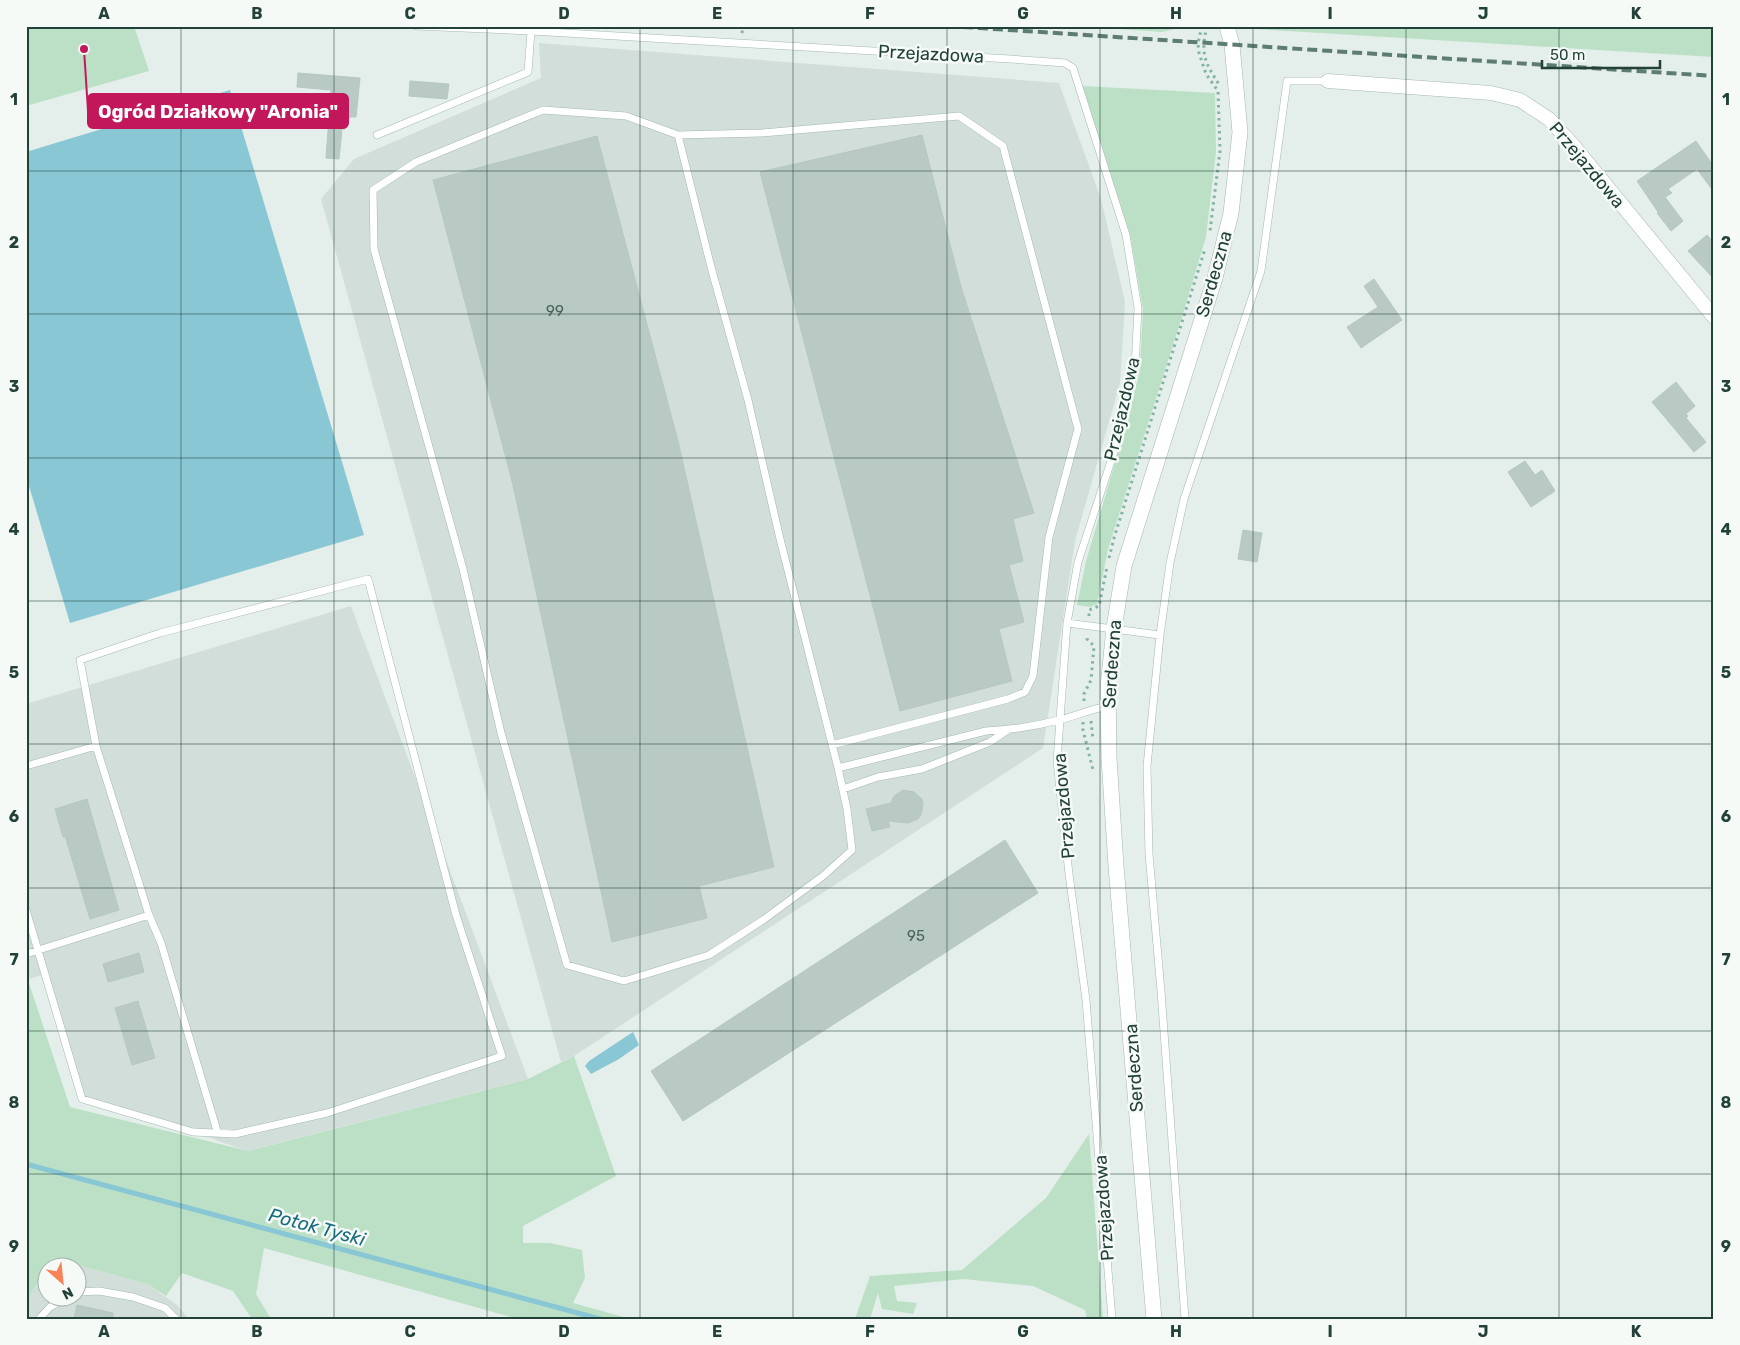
<svg xmlns="http://www.w3.org/2000/svg" width="1740" height="1345" font-family="Rubik,sans-serif">
  <style>
    .built { fill: #d2ded9; fill-rule: evenodd }
    .green { fill: #bce0c6 }
    .water { fill: #89c7d5 }
    .lines { fill: none; stroke-linecap: round; stroke-linejoin: round }
    .stream { stroke: #89c7d5; stroke-width: 5 }
    .building { fill: #b9c9c3; stroke: #b5c8c1 }
    .service-casing { stroke: #a6b7b1; stroke-width: 8 }
    .minor-casing { stroke: #a6b7b1; stroke-width: 15 }
    .tertiary-casing { stroke: #a6b7b1; stroke-width: 16 }
    .path { stroke: #82b3a5; stroke-width: 3; stroke-dasharray: 2.5 4; stroke-linecap: butt }
    .service { stroke: #fff; stroke-width: 7 }
    .minor { stroke: #fff; stroke-width: 14 }
    .tertiary { stroke: #fff; stroke-width: 15 }
    .rail { stroke: #5d7c74; stroke-width: 4; stroke-dasharray: 10 5; stroke-linecap: butt }
    .grid { fill: none; stroke: #224139; stroke-width: 1; stroke-opacity: 0.55 }
    .labels { text-anchor: middle; dominant-baseline: central; stroke-width: 5; stroke-linejoin: round; paint-order: stroke }
    .number-label { font-size: 15px; fill: #48635c }
    .street-label { font-size: 18px; fill: #224139; stroke: #f5faf7 }
    .water-label { font-size: 19px; font-style: italic; fill: #186c80; stroke: #f5faf7 }
    .leader { fill: none; stroke: #c2185b; stroke-width: 2 }
    .callout-dot { fill: #c2185b; stroke: #f5faf7; stroke-width: 2 }
    .callout { fill: #c2185b; stroke: #c2185b; stroke-width: 2 }
    .callout-label { font-size: 19px; text-anchor: middle; font-weight: bold; fill: #fff }
    .neatline { fill: none; stroke: #224139; stroke-width: 2 }
    .grid-label { font-size: 16px; text-anchor: middle; font-weight: bold; fill: #224139 }
  </style>
  <rect width="100%" height="100%" fill="#e4eeea"/>
  <!-- built -->
  <path class="built" d="M539 43 1059 83 1101 199 1125 302 1120 383 1075 541 1043 748 574 1056 561 1062 321 199 354 159 541 78Z
    M351 606 528 1079 247 1151 193 1132 82 1099 45 974 26 980V704Z
    M52 1258 147 1284 177 1305 189 1319H26V1302ZM48 1268H78V1298H48Z"/>
  <!-- green -->
  <path class="green" d="M26 26H134L149 71 26 106Z
    M1075 26H1188L1162 32Z
    M1238 26H1714V57L1238 28Z
    M1082 86 1215 93 1216 152 1206 237 1181 320 1108 549 1097 604 1090 607 1077 605 1086 561 1118 453 1140 370 1143 309 1130 234Z
    M26 980H28L70 1107 248 1151 528 1079 574 1056 616 1176 523 1226V1243H550L582 1250 585 1278 573 1303 631 1319H518L264 1248 256 1294 271 1319H252L233 1291 182 1273 166 1296 147 1284 52 1258 26 1302Z
    M1089 1134 1103 1319H1087L1085 1310 1033 1286 963 1279 894 1286 897 1301 917 1303 913 1314 882 1309 878 1293 870 1319H855L870 1276 962 1270 1046 1198Z"/>
  <!-- water -->
  <path class="water" d="M230 90 364 535 70 623 26 476V152Z
    M633 1032 639 1045 619 1059 591 1074 585 1066 589 1061Z"/>
  <g class="lines">
    <!-- stream -->
    <path class="stream" d="M26 1164 600 1319"/>
  </g>
  <!-- building -->
  <path class="building" d="M298 73 360 78 356 117H349L348 123H345V129H342L339 159 326 158 331 90 297 87Z
    M410 81 449 84 447 99 409 96Z
    M922 135 961 287 1034 513 1013 519 1023 561 1009 565 1024 622 999 629 1012 681 900 711 760 172Z
    M597 136 678 441 774 867 699 886 707 918 612 942 513 485 433 180Z
    M1696 141 1714 167V192L1697 169 1668 189 1672 193 1665 197 1683 221 1671 231 1657 213 1658 212 1637 181Z
    M1707 235 1714 243V279L1688 251Z
    M1374 279 1402 320 1361 348 1347 327 1378 307 1364 286Z
    M1676 382 1695 406 1686 414 1688 416 1686 418 1706 442 1694 452 1652 402Z
    M1525 461 1535 475 1542 470 1555 491 1531 507 1508 472Z
    M1243 530 1262 533 1257 562 1238 559Z
    M903 790 914 792 922 799 923 805 921 815 918 819 908 823 888 821 890 827 872 831 866 809 891 803 894 796Z
    M87 799 119 910 90 919 65 836 63 837 55 809Z
    M1005 840 1038 893 683 1121 651 1071Z
    M139 953 144 972 108 982 103 964Z
    M138 1001 155 1058 132 1065 115 1008Z
    M77 1305 113 1313V1319H74Z"/>
  <g class="lines">
    <!-- service casing -->
    <g class="service-casing">
      <path id="service" d="M416 26 531 31 1010 59 1065 63 1073 68 1126 235 1138 308 1135 368 1114 452 1078 562 1067 623 1057 761 1069 874 1086 1000 1112 1319
        M377 135 528 72 531 31
        M678 135 762 133 959 116 1003 146 1078 429 1049 537 1033 676 1025 692 1008 699 832 745
        M1067 623 1160 635
        M26 766 96 746 149 915 26 954
        M838 768 847 809 852 850 823 876 763 920 709 955 624 981 567 965 501 733 463 569 374 249 373 190 416 162 543 110 626 116 678 135 711 267 748 400 780 539 838 768 986 731C1010 730 1036 726 1059 720 1076 716 1091 709 1108 706
        M843 789 878 777 922 769 990 742 1006 731
        M26 910 82 1099 193 1132 235 1134 327 1113 502 1056 456 915 368 579 160 633 80 660 96 746
        M149 915 161 943 218 1134
        M78 1292 99 1291 133 1297 165 1308 176 1319
        M39 1319 50 1307 67 1298
        M1185 1319 1161 991 1149 854 1147 766 1160 635 1170 563 1184 499 1261 271 1287 81H1328"/>
    </g>
    <!-- minor casing -->
    <g class="minor-casing">
      <path id="minor" d="M1328 81 1491 93 1520 100 1549 119 1572 144 1714 317"/>
    </g>
    <!-- tertiary casing -->
    <g class="tertiary-casing">
      <path id="tertiary" d="M1154 1319 1116 866 1109 758 1108 687 1114 628 1124 566 1215 278 1231 213 1240 132 1232 45 1227 26"/>
    </g>
    <!-- path -->
    <path class="path" d="M1202 26 1198 43 1199 53 1206 74 1218 91 1220 151 1210 231
      M1207 26C1200 54 1205 63 1220 86
      M742 33 743 26
      M1109 558 1114 538 1205 249
      M1089 616V610L1099 606 1107 567
      M1084 701V694L1091 680 1094 646 1087 639V635
      M1091 721 1093 740
      M1083 722V730L1093 770"/>
    <!-- service -->
    <use href="#service" class="service"/>
    <!-- minor -->
    <use href="#minor" class="minor"/>
    <!-- tertiary -->
    <use href="#tertiary" class="tertiary"/>
    <!-- rail -->
    <path class="rail" d="M948 26 1714 76"/>
  </g>
  <!-- grid -->
  <path class="grid" d="M181 26V1319M334 26V1319M487 26V1319M640 26V1319M793 26V1319M947 26V1319M1100 26V1319M1253 26V1319M1406 26V1319M1559 26V1319M26 171H1714M26 314H1714M26 458H1714M26 601H1714M26 744H1714M26 888H1714M26 1031H1714M26 1174H1714"/>
  <g class="labels">
    <!-- number labels -->
    <g class="number-label">
      <text x="555" y="311">99</text>
      <text x="916" y="936">95</text>
    </g>
    <!-- street labels -->
    <g class="street-label">
      <text transform="translate(931 54) rotate(3)">Przejazdowa</text>
      <text transform="translate(1587 165) rotate(50)">Przejazdowa</text>
      <text transform="translate(1214 274) rotate(-74)">Serdeczna</text>
      <text transform="translate(1122 409) rotate(-77)">Przejazdowa</text>
      <text transform="translate(1112 664) rotate(-86)">Serdeczna</text>
      <text transform="translate(1064 806) rotate(-95)">Przejazdowa</text>
      <text transform="translate(1134 1068) rotate(-94)">Serdeczna</text>
      <text transform="translate(1104 1208) rotate(-94)">Przejazdowa</text>
    </g>
    <!-- water labels -->
    <g class="water-label">
      <text transform="translate(317 1227) rotate(15)">Potok Tyski</text>
    </g>
  </g>
  <!-- callouts -->
  <path class="leader" d="M84 49L88 111"/>
  <circle class="callout-dot" cx="84" cy="49" r="5"/>
  <rect class="callout" x="88" y="94" width="260" height="34" rx="5"/>
  <g class="callout-label">
    <text x="218" y="118">Ogród Działkowy "Aronia"</text>
  </g>
  <!-- border -->
  <rect width="1740" height="1345" fill="none" stroke="#f5faf7" stroke-width="55"/>
  <!-- north arrow -->
  <g transform="translate(62 1282) rotate(153)"><circle r="24" fill="#f5faf7" stroke="#a1b0ab"/>
  <path d="M0-4L9 19L0 12L-9 19Z" fill="#f88357"/>
  <text y="-8" font-size="14" font-weight="bold" text-anchor="middle" fill="#224139">N</text>
  </g>
  <!-- scale -->
  <path d="M1542 60v8h118v-8" fill="none" stroke="#224139" stroke-width="2.5"/>
  <text x="1550" y="60" font-size="15" fill="#224139" stroke="#f5faf7" stroke-width="4" paint-order="stroke">50 m</text>
  <rect x="28" y="28" width="1684" height="1290" class="neatline"/>
  <g class="grid-label">
    <text x="104" y="19">A</text>
    <text x="257" y="19">B</text>
    <text x="410" y="19">C</text>
    <text x="564" y="19">D</text>
    <text x="717" y="19">E</text>
    <text x="870" y="19">F</text>
    <text x="1023" y="19">G</text>
    <text x="1176" y="19">H</text>
    <text x="1330" y="19">I</text>
    <text x="1483" y="19">J</text>
    <text x="1636" y="19">K</text>
    <text x="14" y="105">1</text>
    <text x="1726" y="105">1</text>
    <text x="14" y="248">2</text>
    <text x="1726" y="248">2</text>
    <text x="14" y="392">3</text>
    <text x="1726" y="392">3</text>
    <text x="14" y="535">4</text>
    <text x="1726" y="535">4</text>
    <text x="14" y="678">5</text>
    <text x="1726" y="678">5</text>
    <text x="14" y="822">6</text>
    <text x="1726" y="822">6</text>
    <text x="14" y="965">7</text>
    <text x="1726" y="965">7</text>
    <text x="14" y="1108">8</text>
    <text x="1726" y="1108">8</text>
    <text x="14" y="1252">9</text>
    <text x="1726" y="1252">9</text>
    <text x="104" y="1337">A</text>
    <text x="257" y="1337">B</text>
    <text x="410" y="1337">C</text>
    <text x="564" y="1337">D</text>
    <text x="717" y="1337">E</text>
    <text x="870" y="1337">F</text>
    <text x="1023" y="1337">G</text>
    <text x="1176" y="1337">H</text>
    <text x="1330" y="1337">I</text>
    <text x="1483" y="1337">J</text>
    <text x="1636" y="1337">K</text>
  </g>
</svg>
